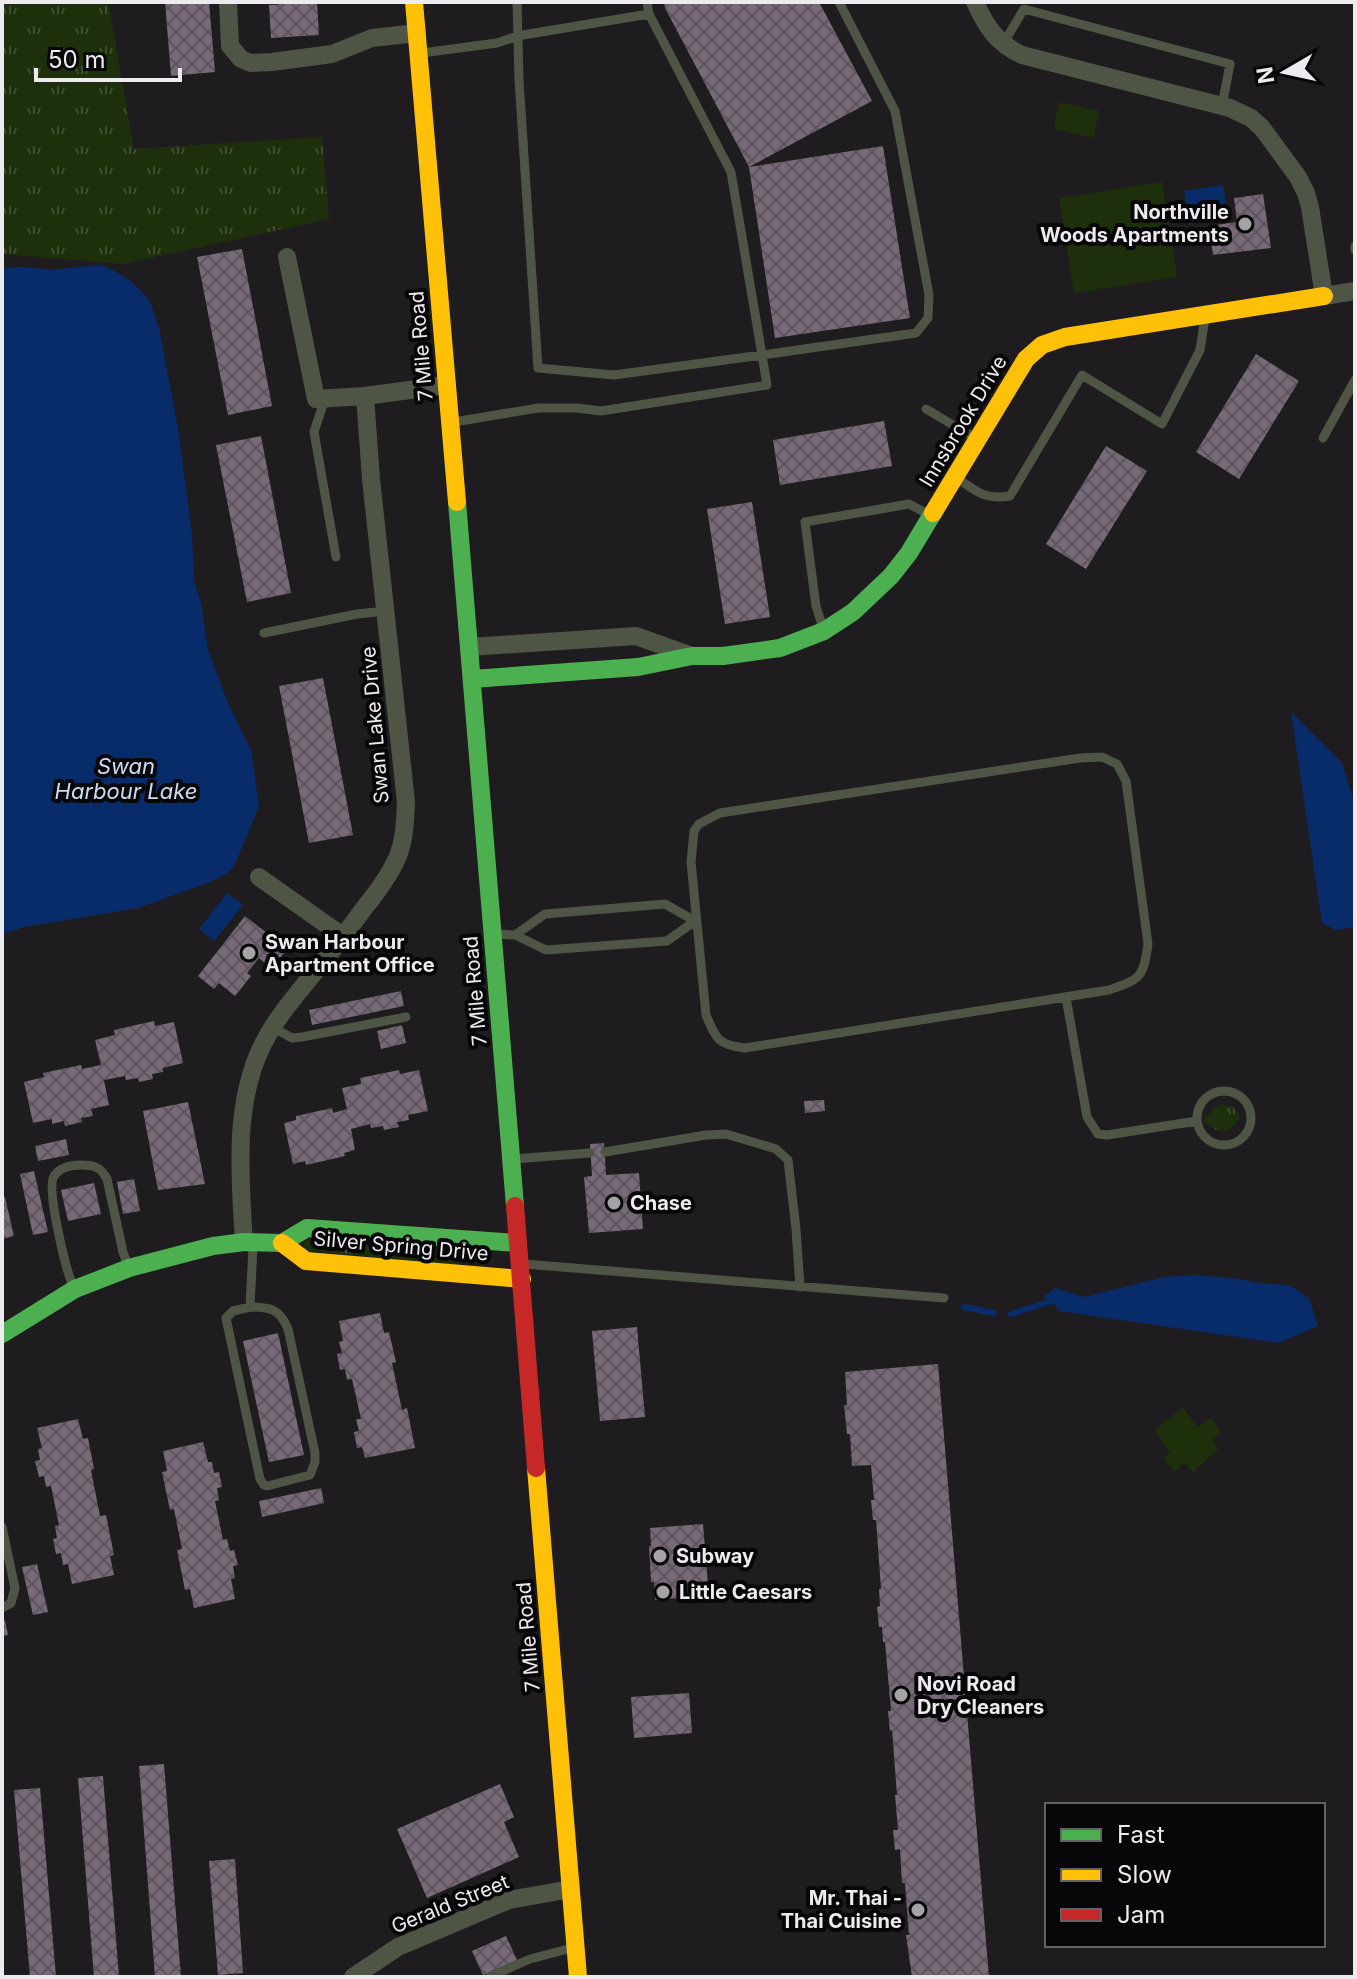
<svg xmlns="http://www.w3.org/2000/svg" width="1357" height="1979" font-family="Inter,sans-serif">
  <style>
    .grass { fill: url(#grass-tufts) }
    .park { fill: #1e300b }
    .water { fill: #082c69 }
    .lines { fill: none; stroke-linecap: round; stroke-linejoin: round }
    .stream { stroke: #082c69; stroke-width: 6 }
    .building { fill: url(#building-cross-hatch) }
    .lane { stroke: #4f5544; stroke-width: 9 }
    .street { stroke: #4f5544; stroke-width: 18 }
    .fast { stroke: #4caf50; stroke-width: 18 }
    .slow { stroke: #ffc107; stroke-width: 18 }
    .jam { stroke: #c62828; stroke-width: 18 }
    .poi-dot { fill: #a5a3a6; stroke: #070608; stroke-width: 3 }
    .labels { text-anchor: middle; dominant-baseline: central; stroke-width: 8; stroke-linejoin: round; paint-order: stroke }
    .poi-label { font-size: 20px; font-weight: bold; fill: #edebef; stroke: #070608; text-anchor: start }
    .street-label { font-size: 20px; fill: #edebef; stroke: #070608 }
    .water-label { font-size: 22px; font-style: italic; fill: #cedaee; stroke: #070608 }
  </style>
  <defs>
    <pattern id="grass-tufts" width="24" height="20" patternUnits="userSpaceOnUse" patternTransform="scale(2)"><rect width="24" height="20" fill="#1e300b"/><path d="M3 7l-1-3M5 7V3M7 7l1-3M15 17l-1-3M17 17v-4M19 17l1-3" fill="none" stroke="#3f4e2f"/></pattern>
    <pattern id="building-cross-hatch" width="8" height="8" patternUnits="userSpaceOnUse" patternTransform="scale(2)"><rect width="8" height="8" fill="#776978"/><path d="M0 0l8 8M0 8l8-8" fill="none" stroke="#5d565e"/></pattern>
  </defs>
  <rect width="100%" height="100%" fill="#1e1c1f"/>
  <!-- grass -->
  <path class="grass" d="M2 2H108L134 149 322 137 329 219 123 264 2 254Z
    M1221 1104 1233 1107 1240 1117C1231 1134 1217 1136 1204 1120L1215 1107Z
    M305 1240 455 1251C460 1256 461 1259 459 1265L303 1250Z"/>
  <!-- park -->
  <path class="park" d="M1059 102 1099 111 1094 138 1054 129Z
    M1162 182 1177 277 1074 293 1059 198Z
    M1183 1408 1198 1427 1211 1418 1221 1433 1212 1440 1218 1449 1193 1472 1184 1463 1175 1472 1163 1459 1170 1452 1154 1430Z"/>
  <!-- water -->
  <path class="water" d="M1223 185 1226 204 1204 208 1206 221 1190 224 1184 191Z
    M90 266H103L113 270 131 281 144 294 151 304 159 328 178 428 192 534 194 580 201 603 208 650 228 703 251 750 259 805 250 829 234 866 228 873 210 882 138 908 24 927 2 934V268L24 267 51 270Z
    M1291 712 1342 763 1355 804V927L1336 930 1322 923Z
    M227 893 243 905 214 941 199 929Z
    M1194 1275 1240 1279 1257 1283 1289 1285 1309 1298 1318 1326 1278 1343 1059 1311 1052 1301 1043 1297 1055 1288 1084 1297 1164 1277Z"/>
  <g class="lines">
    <!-- stream -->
    <path class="stream" d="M964 1307 994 1313
      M1011 1314 1052 1301"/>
  </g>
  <!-- building -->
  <path class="building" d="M165 2H209L215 72 171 76Z
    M285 2H317L319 35 271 38 269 5 285 4Z
    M664 2H819L872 101 749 167 883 146 910 318 775 338 749 167 665 8Z
    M1263 194 1271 248 1213 255 1209 226 1237 222 1234 198Z
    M242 249 272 406 228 415 197 257Z
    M1256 354 1299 381 1239 479 1196 452Z
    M884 421 892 466 780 485 773 440Z
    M261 436 291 593 247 602 216 445Z
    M1106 446 1147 471 1086 569 1046 544Z
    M752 502 770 617 725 624 707 509Z
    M323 678 353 835 309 843 279 686Z
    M245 916 287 949 272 969 259 958 247 973 251 976 235 996 219 983 214 989 198 976Z
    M401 991 404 1006 312 1025 309 1010Z
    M154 1021 155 1026 174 1022 183 1063 163 1068V1072L152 1074 153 1079 139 1082 138 1078 126 1080 125 1076 104 1080 109 1105 91 1109 93 1116 81 1118 82 1122 65 1126 64 1121 52 1124V1119L33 1123 24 1082 44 1077 43 1073 81 1065 82 1069 101 1065 95 1040 115 1035 114 1030Z
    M402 1025 406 1043 381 1049 377 1031Z
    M399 1070 400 1074 419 1070 428 1111 408 1115 409 1120 397 1122 399 1127 384 1130 383 1126 371 1128 370 1124 351 1129 355 1150 344 1153 345 1156 306 1165 305 1161 293 1164 284 1123 296 1120V1116L332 1108 333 1113 347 1109 342 1088 361 1084 360 1078Z
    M824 1100 825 1111 805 1113 804 1101Z
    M188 1102 205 1184 158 1190 143 1111Z
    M66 1139 69 1155 38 1161 35 1146Z
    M604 1143 606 1175 639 1173 643 1229 589 1233 584 1177 592 1176 590 1144Z
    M34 1171 48 1232 33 1235 20 1174Z
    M134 1179 140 1211 123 1214 117 1182Z
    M94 1183 101 1214 68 1221 61 1190Z
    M5 1197 14 1236 2 1239V1198Z
    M380 1313 384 1333 389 1332 396 1362 392 1363 402 1410 407 1408 415 1448 365 1458 362 1447 357 1448 354 1432 359 1431 356 1419H361L352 1379 347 1380 345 1369 340 1370 337 1354 342 1353 339 1342 343 1341 339 1321Z
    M637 1327 645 1417 600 1421 592 1331Z
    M278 1333 304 1455 269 1462 243 1341Z
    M938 1364 989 1977H912L906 1935H909L905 1883H902L900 1849 895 1850 893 1830H898L895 1795H897L892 1730 890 1731 888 1711H891L885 1642H883L882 1627H879L877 1607 880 1606 879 1589H881L876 1520H873L871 1500H874L871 1465 852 1466 850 1434H847L844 1405H847L845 1372Z
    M78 1419 83 1439 88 1438 94 1469 91 1470 100 1516 106 1515 114 1555 110 1556 114 1575 72 1584 68 1564 63 1565 61 1553 56 1554 53 1539 57 1538 55 1526 59 1525 51 1486 46 1487 44 1476 39 1477 35 1461 40 1460 38 1449 42 1448 37 1428Z
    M203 1442 208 1462H212L214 1473 219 1472 222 1487 217 1488 219 1500 215 1501 223 1540 227 1539 230 1551 234 1550 238 1565 233 1566 235 1578 231 1579 235 1599 194 1608 190 1589 185 1590 177 1550 182 1549 174 1509 170 1510 162 1472 167 1471 163 1451Z
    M321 1488 324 1503 262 1517 259 1501Z
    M703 1524 709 1596 655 1600 654 1582H651L649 1546H651L650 1528Z
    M37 1564 48 1612 33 1615 22 1567Z
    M2 1620H5L8 1635 2 1636Z
    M689 1693 692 1733 634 1738 631 1697Z
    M164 1764 181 1977H155L139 1766Z
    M103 1776 119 1977H94L78 1778Z
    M500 1784 514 1817 504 1822 519 1857 427 1898 397 1829Z
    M40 1788 56 1977H30L14 1790Z
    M235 1859 243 1973 218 1975 209 1861Z
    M506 1936 517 1960 483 1975 472 1951Z"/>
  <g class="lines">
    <!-- lane -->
    <path class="lane" d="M517 2 519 80 538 368 614 375 762 355 731 172 649 14 647 2
      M1003 44 1024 9 1230 64 1222 106
      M422 53 497 43 517 36 649 14
      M1355 246V250
      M325 398 314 432 336 557
      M926 409 975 438
      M454 422 538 408H577L601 411 767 385 762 355 916 333 928 318 929 295 895 111 839 2
      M1323 438 1355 380
      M957 478C977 492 985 500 1010 496L1082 375 1162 424 1200 350 1205 318
      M823 628 816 606 805 522 909 504 930 515
      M264 633 357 614 386 611
      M1102 757 1117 764 1126 781 1148 944C1143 978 1141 979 1109 990L745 1048C718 1045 716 1039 706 1015L691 862 694 831 699 824 720 813 1080 758Z
      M495 934 515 935 546 950 667 941 695 921 665 904 545 914 515 935
      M1066 997 1087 1117 1098 1134 1107 1135 1197 1121
      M272 1027 292 1038 302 1037 406 1017
      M1197 1118a27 27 0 1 1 54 0a27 27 0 1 1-54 0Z
      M605 1152 706 1135 726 1134 776 1149 788 1160 796 1229 800 1287
      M514 1159 590 1153
      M524 1264 944 1298
      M73 1286C66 1270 46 1189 54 1176 60 1167 72 1165 82 1165 95 1165 101 1168 107 1179L123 1252 128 1266
      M250 1307C270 1307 280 1309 288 1329L315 1453V1462L310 1475 267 1486 264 1485 260 1479 226 1318 233 1311Z
      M250 1307 253 1247
      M2 1527 15 1588 11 1603 2 1608
      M489 1977 530 1959 572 1948"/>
    <!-- street -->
    <path class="street" d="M228 2 230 46 241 59 251 63 272 62 332 54 372 38 417 33
      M975 2C986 27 997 43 1022 55L1230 108 1251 118 1262 128 1298 177 1306 193 1310 207 1324 296 1355 291
      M287 257 316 399 365 396
      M469 647 636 636 689 655
      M259 877 344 937
      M244 1242C240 1178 233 1103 263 1044 275 1020 292 1000 309 979 328 956 347 932 365 907 378 891 390 875 398 856 405 838 405 820 406 802L371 479 365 396 447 385
      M353 1977 398 1947 509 1900 571 1889"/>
    <!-- fast -->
    <path class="fast" d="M457 502 515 1206
      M472 679 638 667 692 656H723L780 648 824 631 853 612 891 576 909 553 933 513
      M2 1334 75 1289 129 1268 213 1246 244 1242 282 1243 307 1228 518 1243"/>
    <!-- slow -->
    <path class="slow" d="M414 2 457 502
      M933 513 1026 359 1042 345 1065 337 1324 296
      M282 1243 306 1261 522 1279
      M536 1468 578 1977"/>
    <!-- jam -->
    <path class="jam" d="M515 1206 536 1468"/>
  </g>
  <!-- markers -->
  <g class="poi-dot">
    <circle cx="1245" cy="224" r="8"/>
    <circle cx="249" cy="953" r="8"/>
    <circle cx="614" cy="1203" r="8"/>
    <circle cx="660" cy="1556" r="8"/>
    <circle cx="663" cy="1592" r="8"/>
    <circle cx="901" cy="1695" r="8"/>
    <circle cx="918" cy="1910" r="8"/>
  </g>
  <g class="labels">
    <!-- poi labels -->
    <g class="poi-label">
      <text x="1229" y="212" text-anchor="end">Northville<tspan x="1229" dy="23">Woods Apartments</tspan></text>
      <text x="265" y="942">Swan Harbour<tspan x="265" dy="23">Apartment Office</tspan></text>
      <text x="630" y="1203">Chase</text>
      <text x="676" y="1556">Subway</text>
      <text x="679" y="1592">Little Caesars</text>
      <text x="917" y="1684">Novi Road<tspan x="917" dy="23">Dry Cleaners</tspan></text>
      <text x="902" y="1898" text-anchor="end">Mr. Thai -<tspan x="902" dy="23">Thai Cuisine</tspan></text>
    </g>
    <!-- street labels -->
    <g class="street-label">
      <text transform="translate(421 346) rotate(-95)">7 Mile Road</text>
      <text transform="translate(963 421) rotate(-59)">Innsbrook Drive</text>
      <text transform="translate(375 725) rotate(-95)">Swan Lake Drive</text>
      <text transform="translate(475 991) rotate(-95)">7 Mile Road</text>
      <text transform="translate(401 1246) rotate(5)">Silver Spring Drive</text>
      <text transform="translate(528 1637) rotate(-95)">7 Mile Road</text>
      <text transform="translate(450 1904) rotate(-22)">Gerald Street</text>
    </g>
    <!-- water labels -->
    <g class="water-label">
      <text x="126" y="766">Swan<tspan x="126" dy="25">Harbour Lake</tspan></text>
    </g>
  </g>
  <!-- border -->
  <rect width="1357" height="1979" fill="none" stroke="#edebef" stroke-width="8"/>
  <!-- legend -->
  <rect x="1045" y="1803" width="280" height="144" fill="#070608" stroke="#636264" stroke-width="2"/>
  <rect x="1061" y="1829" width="40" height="12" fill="#4caf50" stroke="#636264" stroke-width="2"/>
  <text x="1117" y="1843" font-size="24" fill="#edebef">Fast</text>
  <rect x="1061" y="1869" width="40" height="12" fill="#ffc107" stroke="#636264" stroke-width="2"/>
  <text x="1117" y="1883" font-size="24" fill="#edebef">Slow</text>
  <rect x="1061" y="1909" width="40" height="12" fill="#c62828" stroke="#636264" stroke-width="2"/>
  <text x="1117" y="1923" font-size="24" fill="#edebef">Jam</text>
  <!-- north arrow -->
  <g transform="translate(1285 72) rotate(261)" stroke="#070608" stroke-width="6" paint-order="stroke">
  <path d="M0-6L14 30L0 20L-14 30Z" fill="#edebef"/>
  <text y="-12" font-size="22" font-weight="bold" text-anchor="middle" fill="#edebef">N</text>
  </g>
  <!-- scale -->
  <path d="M36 68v12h144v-12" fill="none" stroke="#edebef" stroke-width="4"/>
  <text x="48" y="68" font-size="24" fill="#edebef" stroke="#070608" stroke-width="6" paint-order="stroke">50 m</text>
</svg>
